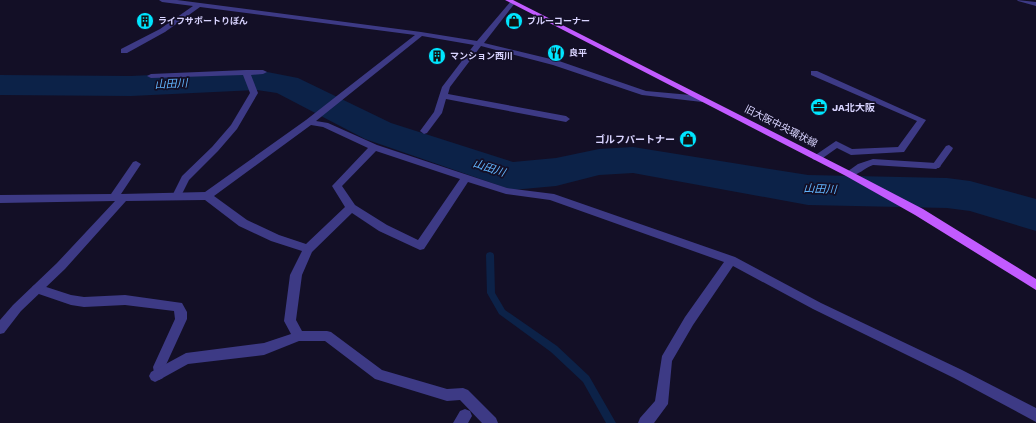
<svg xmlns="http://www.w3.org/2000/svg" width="1036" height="423" font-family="'Work Sans','Noto Sans JP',sans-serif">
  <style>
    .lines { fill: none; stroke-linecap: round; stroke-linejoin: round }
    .stream { fill: #0c2248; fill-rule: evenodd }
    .river { fill: #0c2248; fill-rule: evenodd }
    .service { fill: #3d3a85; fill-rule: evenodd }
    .minor { fill: #3d3a85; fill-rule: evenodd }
    .primary { fill: #c25bff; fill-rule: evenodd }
    .labels { text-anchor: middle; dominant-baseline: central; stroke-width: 3.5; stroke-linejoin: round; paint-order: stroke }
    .far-poi-label { font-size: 9px; font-weight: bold; fill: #d9d4ff; stroke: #130f26; text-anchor: start }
    .poi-label { font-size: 10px; font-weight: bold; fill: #d9d4ff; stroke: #130f26; text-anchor: start }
    .street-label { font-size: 10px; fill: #d9d4ff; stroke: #130f26 }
    .water-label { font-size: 11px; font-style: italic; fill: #62b6ff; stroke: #130f26 }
  </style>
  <rect width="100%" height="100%" fill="#130f26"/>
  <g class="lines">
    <!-- stream -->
    <path class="stream" d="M1032 210 1036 211V217L1030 215 1028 213 1030 211Z
      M490 252 493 253 494 255 495 293 505 310 557 346 589 376 616 423H606L583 382 551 352 499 314 487 293 486 255 487 253Z"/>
    <!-- river -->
    <path class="river" d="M257 70 298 78 391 123 513 162 556 158 599 149 633 147 808 175 947 178 970 181 1036 199V231L970 211 947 208 808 205 633 173 599 175 556 186 512 190 365 139 277 93 257 90 131 96 0 95V75L131 76Z"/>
    <!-- service -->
    <path class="service" d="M246 70H263L267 72 263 74 251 75 258 93 237 129 218 151 189 180 180 198H174L172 196 182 176 212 147 231 125 250 93 243 75 151 78 147 76 151 74Z
      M811 71H817L926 120 904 152 851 155 837 148 820 160H814L812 158 814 156 836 141 852 149 898 147 917 121 811 75Z
      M949 145 953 148 952 150 939 168H933L931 166 933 164 946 146Z
      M37 284 71 295 84 297 125 295 182 303 187 312V319L165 367 163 378 159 380 155 378 153 367 175 319 174 311 125 305 84 307 71 305 33 292 31 289 33 286Z"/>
    <!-- minor -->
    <path class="minor" d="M159 0H177L421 32 477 41 511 1H515V3L484 43 559 61 646 91 702 96 706 99 702 102 642 95 553 65 481 46 450 87 448 94 566 116 570 119 566 122 446 99 442 113 427 133 424 134 420 131 434 112 442 87 474 45 422 36 316 121 328 123 377 145 507 188 554 194 735 257 821 303 962 370 1036 408V422L954 378 813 309 733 266 693 325 672 361 668 404 654 423H638L640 418 655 401 662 356 685 317 724 262 550 200 506 194 468 182 424 249 420 250 379 231 352 213 312 252 302 275 296 320 302 331H327L331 332 382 370 447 389 463 388 468 390 496 418 498 423H482L460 400 447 401 375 379 325 341H299L264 355 188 364 159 380 155 382 151 380 149 376 151 372 186 353 264 343 291 334 284 321 290 275 302 251 271 241 239 226 205 200 126 201 65 269 21 311 4 333 0 334V320L13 305 57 263 115 201 0 203V195L111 194 133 162 136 161 141 164 121 194 205 192 306 120 415 35 200 7 165 32 127 53H121V49L160 29 193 6 162 2ZM311 125 323 127 368 148 332 186 345 207 306 244 279 235 247 220 214 196ZM376 151 460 179 418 240 387 225 355 205 342 186Z
      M1017 0 1036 2V6L1018 1Z
      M873 159 936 163 941 166 936 169 873 165C865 168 858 175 849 177L844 174 858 164Z
      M465 409 470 411 472 416 468 423H453L460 411Z"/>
    <!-- primary -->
    <path class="primary" d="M505 0H513L852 172 923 209 1036 279V290L915 215 846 176Z"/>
  </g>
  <!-- icons -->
  <defs>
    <g id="building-disc" transform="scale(0.9)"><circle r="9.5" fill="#00e5ff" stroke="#130f26"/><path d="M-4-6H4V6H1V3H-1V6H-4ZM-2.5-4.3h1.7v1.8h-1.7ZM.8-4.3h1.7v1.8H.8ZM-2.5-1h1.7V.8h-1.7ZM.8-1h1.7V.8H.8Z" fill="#111"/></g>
    <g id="shop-disc" transform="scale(0.9)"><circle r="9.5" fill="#00e5ff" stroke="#130f26"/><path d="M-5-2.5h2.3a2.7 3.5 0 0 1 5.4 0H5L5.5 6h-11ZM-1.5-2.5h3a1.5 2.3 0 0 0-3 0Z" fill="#111"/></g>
    <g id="restaurant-disc" transform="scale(0.9)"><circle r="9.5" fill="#00e5ff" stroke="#130f26"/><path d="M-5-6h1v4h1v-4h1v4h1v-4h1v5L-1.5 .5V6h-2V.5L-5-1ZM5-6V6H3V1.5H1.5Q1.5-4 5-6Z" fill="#111"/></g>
    <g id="office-disc" transform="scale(0.9)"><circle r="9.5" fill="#00e5ff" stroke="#130f26"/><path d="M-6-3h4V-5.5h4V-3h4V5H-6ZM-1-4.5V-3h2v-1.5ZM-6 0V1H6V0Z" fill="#111"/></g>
  </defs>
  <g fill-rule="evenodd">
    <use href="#building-disc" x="145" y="21"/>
    <use href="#shop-disc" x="514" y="21"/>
    <use href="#restaurant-disc" x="556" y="53"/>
    <use href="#building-disc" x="437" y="56"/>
    <use href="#office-disc" x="819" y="107"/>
    <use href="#shop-disc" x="688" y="139"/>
  </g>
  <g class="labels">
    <!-- far-poi labels -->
    <g class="far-poi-label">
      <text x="158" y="21">ライフサポートりぼん</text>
      <text x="527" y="21">ブルーコーナー</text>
      <text x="569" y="53">良平</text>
      <text x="450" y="56">マンション西川</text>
    </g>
    <!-- poi labels -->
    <g class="poi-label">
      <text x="832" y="107">JA北大阪</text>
      <text x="675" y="139" text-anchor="end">ゴルフパートナー</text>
    </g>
    <!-- street labels -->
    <g class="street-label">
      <text transform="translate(781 126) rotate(27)">旧大阪中央環状線</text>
    </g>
    <!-- water labels -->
    <g class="water-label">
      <text transform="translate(171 84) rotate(-3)">山田川</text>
      <text transform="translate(489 168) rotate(18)">山田川</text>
      <text transform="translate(820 189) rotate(3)">山田川</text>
    </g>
  </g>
</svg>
